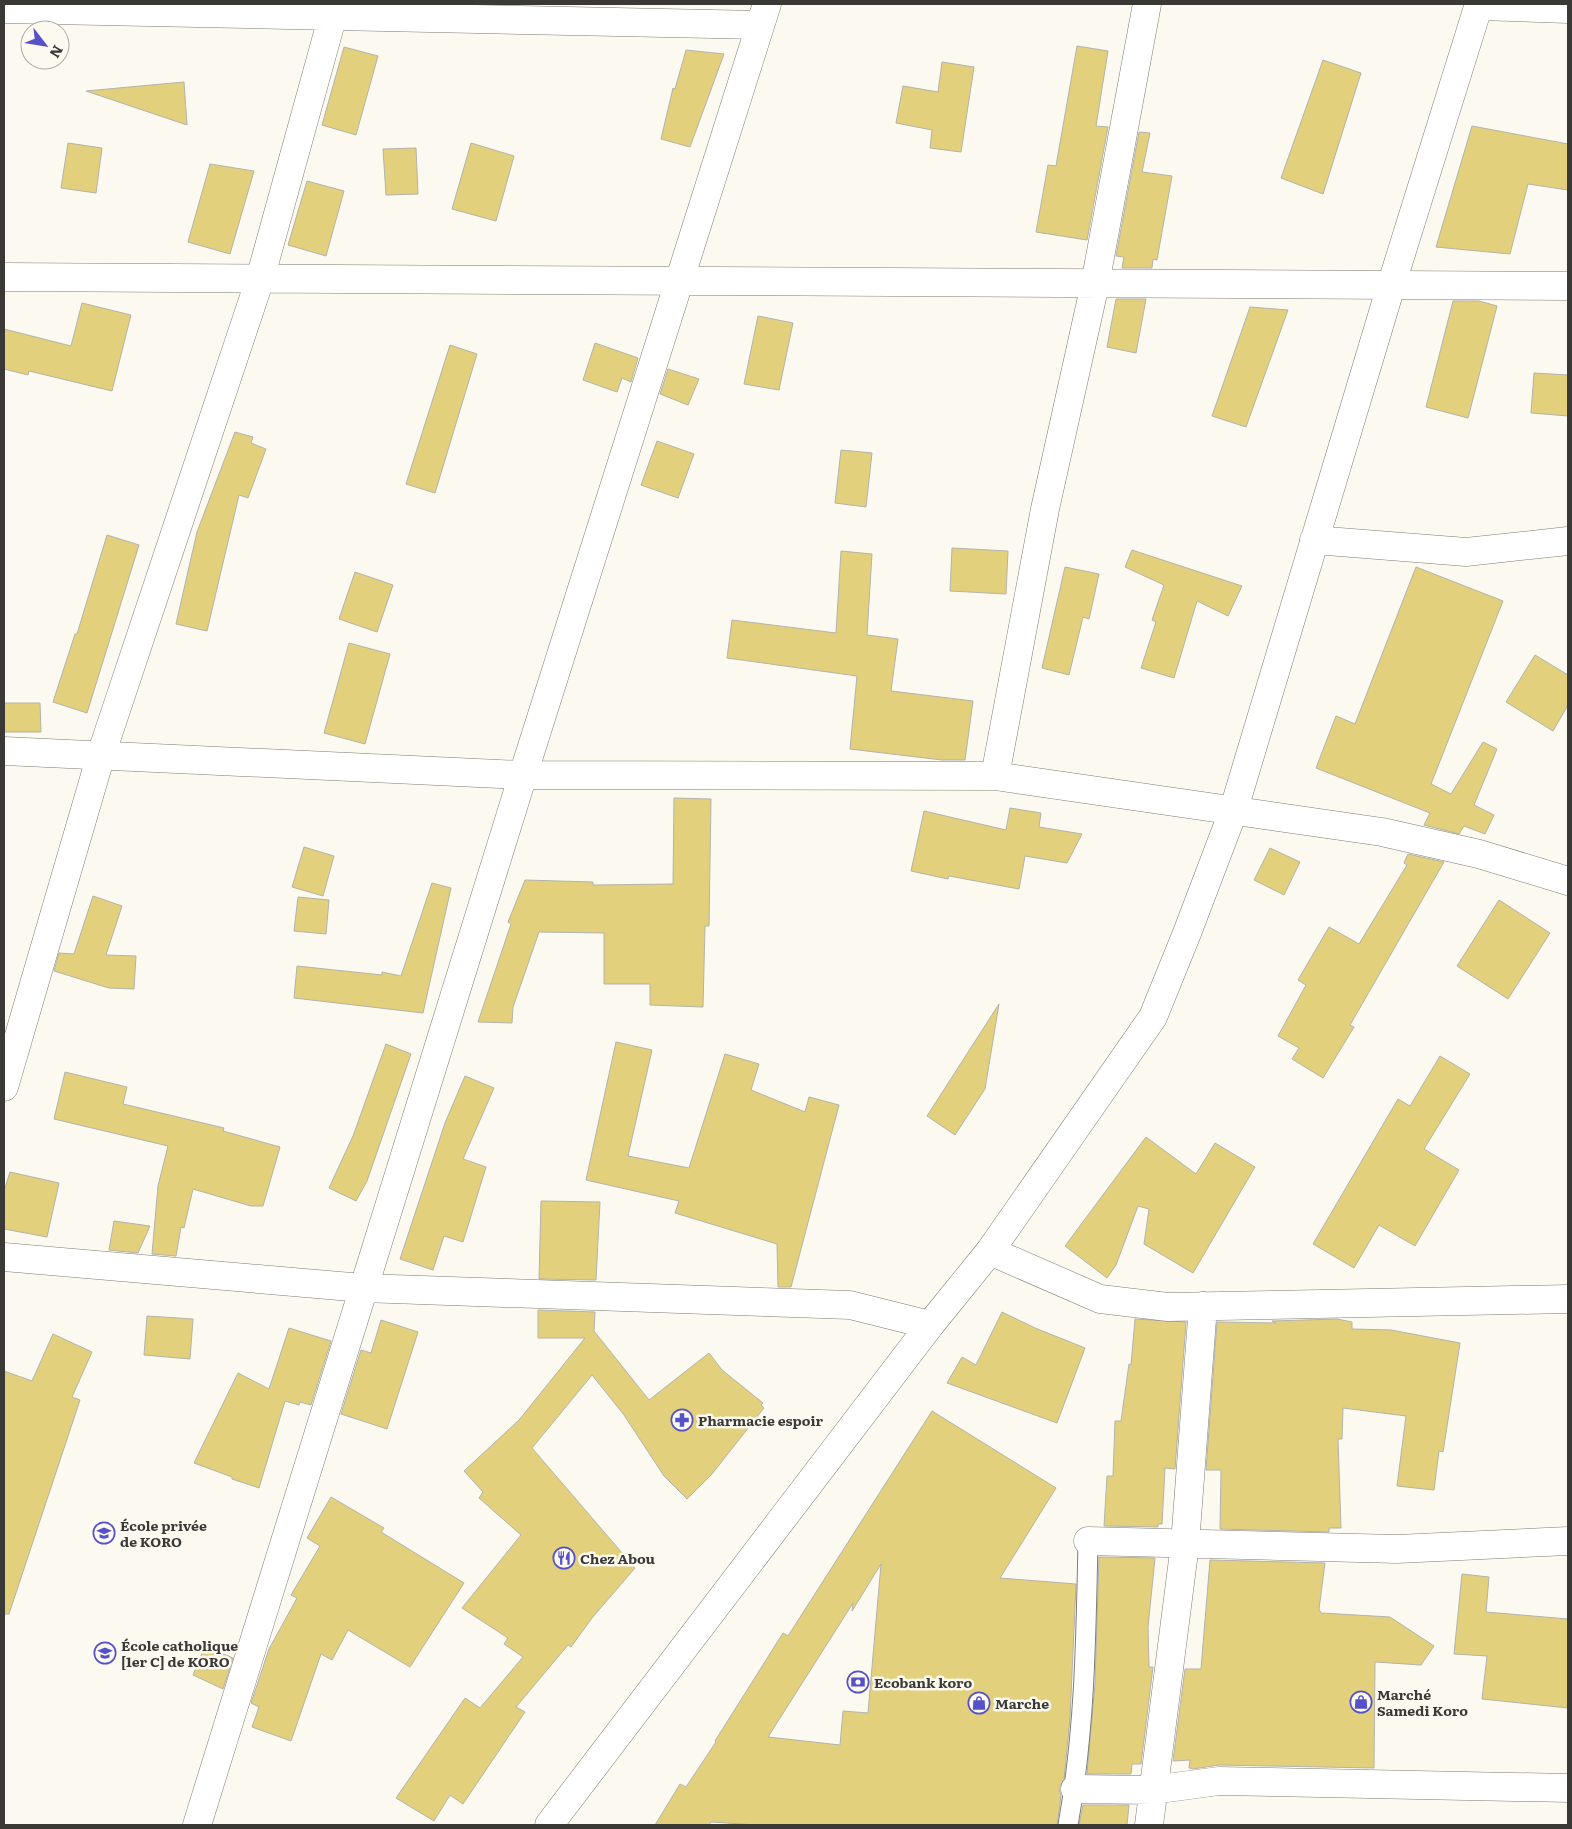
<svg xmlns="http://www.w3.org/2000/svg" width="1572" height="1829" font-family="Literata,serif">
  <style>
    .building { fill: #e3d07c; stroke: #b4b3ab; fill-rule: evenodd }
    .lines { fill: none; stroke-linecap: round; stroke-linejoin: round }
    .lane-casing { stroke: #7e7d75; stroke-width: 21 }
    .street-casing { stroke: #7e7d75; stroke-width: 29 }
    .primary-casing { stroke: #7e7d75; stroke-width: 29 }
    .lane { stroke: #fff; stroke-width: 19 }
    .street { stroke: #fff; stroke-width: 28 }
    .primary { stroke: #fff; stroke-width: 28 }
    .labels { text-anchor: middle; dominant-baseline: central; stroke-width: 5; stroke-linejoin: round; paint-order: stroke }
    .poi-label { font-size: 14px; font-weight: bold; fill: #3a3936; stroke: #fbf9f0; text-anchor: start }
  </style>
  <rect width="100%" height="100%" fill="#fbf9f0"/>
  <!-- building -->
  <path class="building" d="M1077 46 1108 51 1096 126 1108 127 1087 240 1036 232 1048 165 1056 166Z
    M344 47 378 56 356 135 322 125Z
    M686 50 724 54 690 147 661 139 673 88 675 89Z
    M1323 60 1361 73 1323 194 1281 178Z
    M942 62 974 67 961 152 930 148 932 130 896 123 903 86 938 92Z
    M184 82 187 125 86 91Z
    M1472 126 1568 144V190L1528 184 1510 254 1436 247Z
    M1139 132 1150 133 1142 172 1172 176 1157 260 1153 259 1152 268H1122L1124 257 1116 256Z
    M68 143 102 148 96 193 61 188Z
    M471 143 514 156 496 221 452 209Z
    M416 148 418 194 386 195 383 149Z
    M210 164 254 171 230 254 188 242Z
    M307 181 344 191 326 256 288 245Z
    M1116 299H1146L1136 353 1107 347Z
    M1453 301H1479L1497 306 1468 418 1426 407Z
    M82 303 131 315 112 391 29 371 28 375 4 369V329L71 346Z
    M1250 307 1288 310 1246 427 1212 416Z
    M758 316 793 323 779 390 744 384Z
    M595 343 638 358 631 382 622 378 617 392 583 380Z
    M450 345 477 354 435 493 406 484Z
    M668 369 699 379 688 405 660 394Z
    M1534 373 1568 375V416L1531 413Z
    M235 432 253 437 251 443 266 449 248 498 239 495 207 631 176 624 197 532Z
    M657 441 694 454 678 498 641 485Z
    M841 450 872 453 866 507 835 503Z
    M107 535 139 545 87 713 53 702 75 634H77Z
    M952 548 1008 551 1006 594 950 591Z
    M1132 550 1242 586 1228 616 1197 601 1174 678 1141 668 1156 622 1152 620 1164 585 1125 567Z
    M841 551 872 554 867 635 898 639 891 691 973 701 965 760H942L850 749 857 676 727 658 732 620 836 633Z
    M1065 567 1099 574 1089 619 1083 617 1069 675 1042 668Z
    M1416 567 1503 601 1431 784 1451 794 1483 742 1497 749 1474 805 1494 815 1485 834 1464 826 1459 834 1424 825 1430 813 1316 768 1336 716 1355 724Z
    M355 572 393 585 377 632 339 619Z
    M349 643 390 654 365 744 324 733Z
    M1535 655 1568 675V705L1553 731 1506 702Z
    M4 703H40L41 732H4Z
    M674 798 711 799 709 926H705L703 1007 650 1005V984H604V933L539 932 513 1007 512 1023 478 1022 511 924 508 922 525 880 593 882V885L673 884Z
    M1010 808 1041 813 1039 827 1082 834 1067 863 1025 856 1019 889 949 876 948 879 911 871 924 811 1006 830Z
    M304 847 334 856 323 896 292 887Z
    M1270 848 1300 862 1284 895 1254 880Z
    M1408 854 1444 862 1350 1025 1354 1027 1323 1078 1292 1059 1299 1048 1278 1036 1306 985 1298 980 1329 927 1359 944 1407 865 1404 863Z
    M432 883 451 888 423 1013 294 998 297 966 382 975V972L401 976Z
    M93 896 122 906 106 955 136 956 134 989 109 988 54 971 59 953 74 954Z
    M298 897 329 900 326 934 294 931Z
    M1499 900 1550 933 1508 999 1457 966Z
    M999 1004 985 1089 955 1135 927 1116Z
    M616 1042 652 1050 628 1156 689 1168 725 1054 759 1064 751 1090 805 1112 809 1097 839 1105 791 1287H778L777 1244 675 1213 679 1201 586 1180Z
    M386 1044 411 1054 367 1181 356 1201 329 1188 353 1136Z
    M1440 1056 1470 1074 1424 1149 1459 1170 1415 1246 1379 1225 1354 1268 1313 1244 1398 1099 1410 1106Z
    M65 1072 127 1087 123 1104 224 1128 223 1131 280 1147 263 1206H251L193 1189 184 1228 181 1227 176 1256 152 1254 158 1186 168 1146 54 1119Z
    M465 1076 494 1088 463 1159 486 1167 463 1242 444 1236 433 1270 400 1259 445 1123Z
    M1146 1137 1196 1174 1215 1143 1255 1167 1193 1273 1144 1244 1149 1209 1138 1206 1116 1265 1107 1278 1065 1246Z
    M10 1172 59 1183 47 1237 4 1229V1191Z
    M541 1201 600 1202 596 1280 539 1279Z
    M114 1221 150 1226 138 1253 109 1250Z
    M538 1310 595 1312 594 1331 649 1400 709 1353 722 1370 763 1403 761 1405 764 1408 712 1474 687 1499 664 1476 624 1415 592 1375 532 1448 635 1568 592 1618 571 1647 568 1645 516 1707 525 1712 463 1804 450 1795 434 1821 396 1798 465 1698 480 1708 523 1657 504 1644 508 1638 462 1608 521 1535 479 1498 483 1492 464 1471 519 1420 585 1338H538Z
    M1002 1312 1035 1328 1085 1348 1057 1423 947 1383 962 1357 976 1365Z
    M147 1316 193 1319 190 1359 144 1355Z
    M1135 1319 1186 1322 1175 1469 1165 1468 1162 1524H1158V1527L1104 1526 1107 1476H1113L1115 1421H1121L1129 1364 1131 1365Z
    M1337 1319 1352 1322V1329L1391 1330 1460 1343 1443 1452 1439 1451 1434 1490 1397 1486 1406 1416 1343 1408 1342 1439H1338L1341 1528H1329V1532L1220 1529 1221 1470H1206L1217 1322 1276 1323 1272 1321Z
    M381 1320 418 1332 387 1429 341 1414 361 1350 371 1353Z
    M289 1328 331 1341 311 1405 300 1402 299 1405 285 1401 259 1488 232 1479V1477L194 1463 238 1373 269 1389Z
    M53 1334 92 1352 72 1397 80 1400 9 1614H4V1371L32 1381Z
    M932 1411 1056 1488 1000 1578 1076 1584 1070 1718 1064 1779 1059 1788 1061 1796 1057 1825H757L711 1822 709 1825H655L680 1784 686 1787 716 1742 715 1741 783 1633 788 1636ZM881 1564 868 1713 843 1711 840 1745 768 1737 853 1603 852 1611Z
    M331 1497 384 1528 381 1532 464 1583 410 1667 348 1630 332 1660 321 1654 291 1741 252 1727 259 1707 251 1703 269 1649 297 1598 291 1595 320 1546 307 1538Z
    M1099 1557 1155 1558 1148 1627 1149 1667H1153L1141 1764H1132L1131 1774H1087L1095 1684Z
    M1210 1560 1325 1563 1319 1609 1321 1613 1390 1617 1434 1646 1421 1665 1375 1662 1374 1768 1219 1765 1193 1769 1189 1768 1190 1760 1173 1761 1185 1669H1201Z
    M1462 1574 1489 1577 1486 1612 1568 1619V1708L1482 1699 1487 1656 1454 1654Z
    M205 1646 233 1658 223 1689 193 1675Z
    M1083 1805H1129L1127 1825H1079Z"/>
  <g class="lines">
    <!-- lane casing -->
    <g class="lane-casing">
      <path id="lane" d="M1068 1825C1085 1730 1086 1638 1088 1541"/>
    </g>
    <!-- street casing -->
    <g class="street-casing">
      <path id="street" d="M1479 6 1568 9
        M4 9 760 25
        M4 277 1568 286
        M1314 540 1466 552 1568 541
        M4 751 523 775 995 776 1382 832 1479 854 1568 881
        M995 776 1045 509 1095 284 1147 4
        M4 1087 101 755 260 279 336 4
        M990 1251 1100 1299 1168 1307 1568 1299
        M4 1257 363 1288 850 1305 930 1325
        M1088 1541 1397 1549 1568 1541
        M1075 1789 1152 1790 1219 1781 1568 1788
        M197 1825 523 775 767 4
        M1149 1825 1185 1544 1203 1306"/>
    </g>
    <!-- primary casing -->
    <g class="primary-casing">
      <path id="primary" d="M549 1825 930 1325 990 1251 1153 1017 1187 933 1233 812 1391 286 1479 4"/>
    </g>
    <!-- lane -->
    <use href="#lane" class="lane"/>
    <!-- street -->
    <use href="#street" class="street"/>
    <!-- primary -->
    <use href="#primary" class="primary"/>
  </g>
  <!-- icons -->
  <defs>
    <g id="pharmacy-ring" transform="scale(1.125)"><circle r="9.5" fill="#fbf9f0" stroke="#5551c8" stroke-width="1.5"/><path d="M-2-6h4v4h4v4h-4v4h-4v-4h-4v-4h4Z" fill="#5551c8"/></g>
    <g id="school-ring" transform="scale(1.125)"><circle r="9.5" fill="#fbf9f0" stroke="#5551c8" stroke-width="1.5"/><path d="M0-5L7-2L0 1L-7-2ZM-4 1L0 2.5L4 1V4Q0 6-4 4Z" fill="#5551c8"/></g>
    <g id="restaurant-ring" transform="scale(1.125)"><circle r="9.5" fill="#fbf9f0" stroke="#5551c8" stroke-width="1.5"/><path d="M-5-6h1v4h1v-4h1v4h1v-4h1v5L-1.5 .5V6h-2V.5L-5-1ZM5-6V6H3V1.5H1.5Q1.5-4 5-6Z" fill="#5551c8"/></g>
    <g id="bank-ring" transform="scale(1.125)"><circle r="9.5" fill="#fbf9f0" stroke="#5551c8" stroke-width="1.5"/><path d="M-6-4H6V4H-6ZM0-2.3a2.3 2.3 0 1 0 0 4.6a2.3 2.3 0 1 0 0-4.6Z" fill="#5551c8"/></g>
    <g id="shop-ring" transform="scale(1.125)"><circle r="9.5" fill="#fbf9f0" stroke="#5551c8" stroke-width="1.5"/><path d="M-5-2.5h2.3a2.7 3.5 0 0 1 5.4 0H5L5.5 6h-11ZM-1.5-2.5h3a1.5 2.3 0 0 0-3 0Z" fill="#5551c8"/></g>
  </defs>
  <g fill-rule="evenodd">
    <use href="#pharmacy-ring" x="682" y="1420"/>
    <use href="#school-ring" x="104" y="1533"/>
    <use href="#restaurant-ring" x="564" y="1558"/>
    <use href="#school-ring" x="105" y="1653"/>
    <use href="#bank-ring" x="858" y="1682"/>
    <use href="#shop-ring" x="1361" y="1702"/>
    <use href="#shop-ring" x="979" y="1703"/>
  </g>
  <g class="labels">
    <!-- poi labels -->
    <g class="poi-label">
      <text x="698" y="1420">Pharmacie espoir</text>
      <text x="120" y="1525">École privée<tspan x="120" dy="16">de KORO</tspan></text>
      <text x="580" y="1558">Chez Abou</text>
      <text x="121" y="1645">École catholique<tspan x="121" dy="16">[1er C] de KORO</tspan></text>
      <text x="874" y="1682">Ecobank koro</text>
      <text x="1377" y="1694">Marché<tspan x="1377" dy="16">Samedi Koro</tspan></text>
      <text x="995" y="1703">Marche</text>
    </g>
  </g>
  <!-- border -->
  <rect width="1572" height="1829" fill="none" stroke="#3a3936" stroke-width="10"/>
  <!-- north arrow -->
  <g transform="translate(45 45) rotate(121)"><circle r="24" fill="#fbf9f0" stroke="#aeaca6"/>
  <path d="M0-4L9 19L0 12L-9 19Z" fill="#5551c8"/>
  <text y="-8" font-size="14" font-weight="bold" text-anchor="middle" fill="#3a3936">N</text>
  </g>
</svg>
